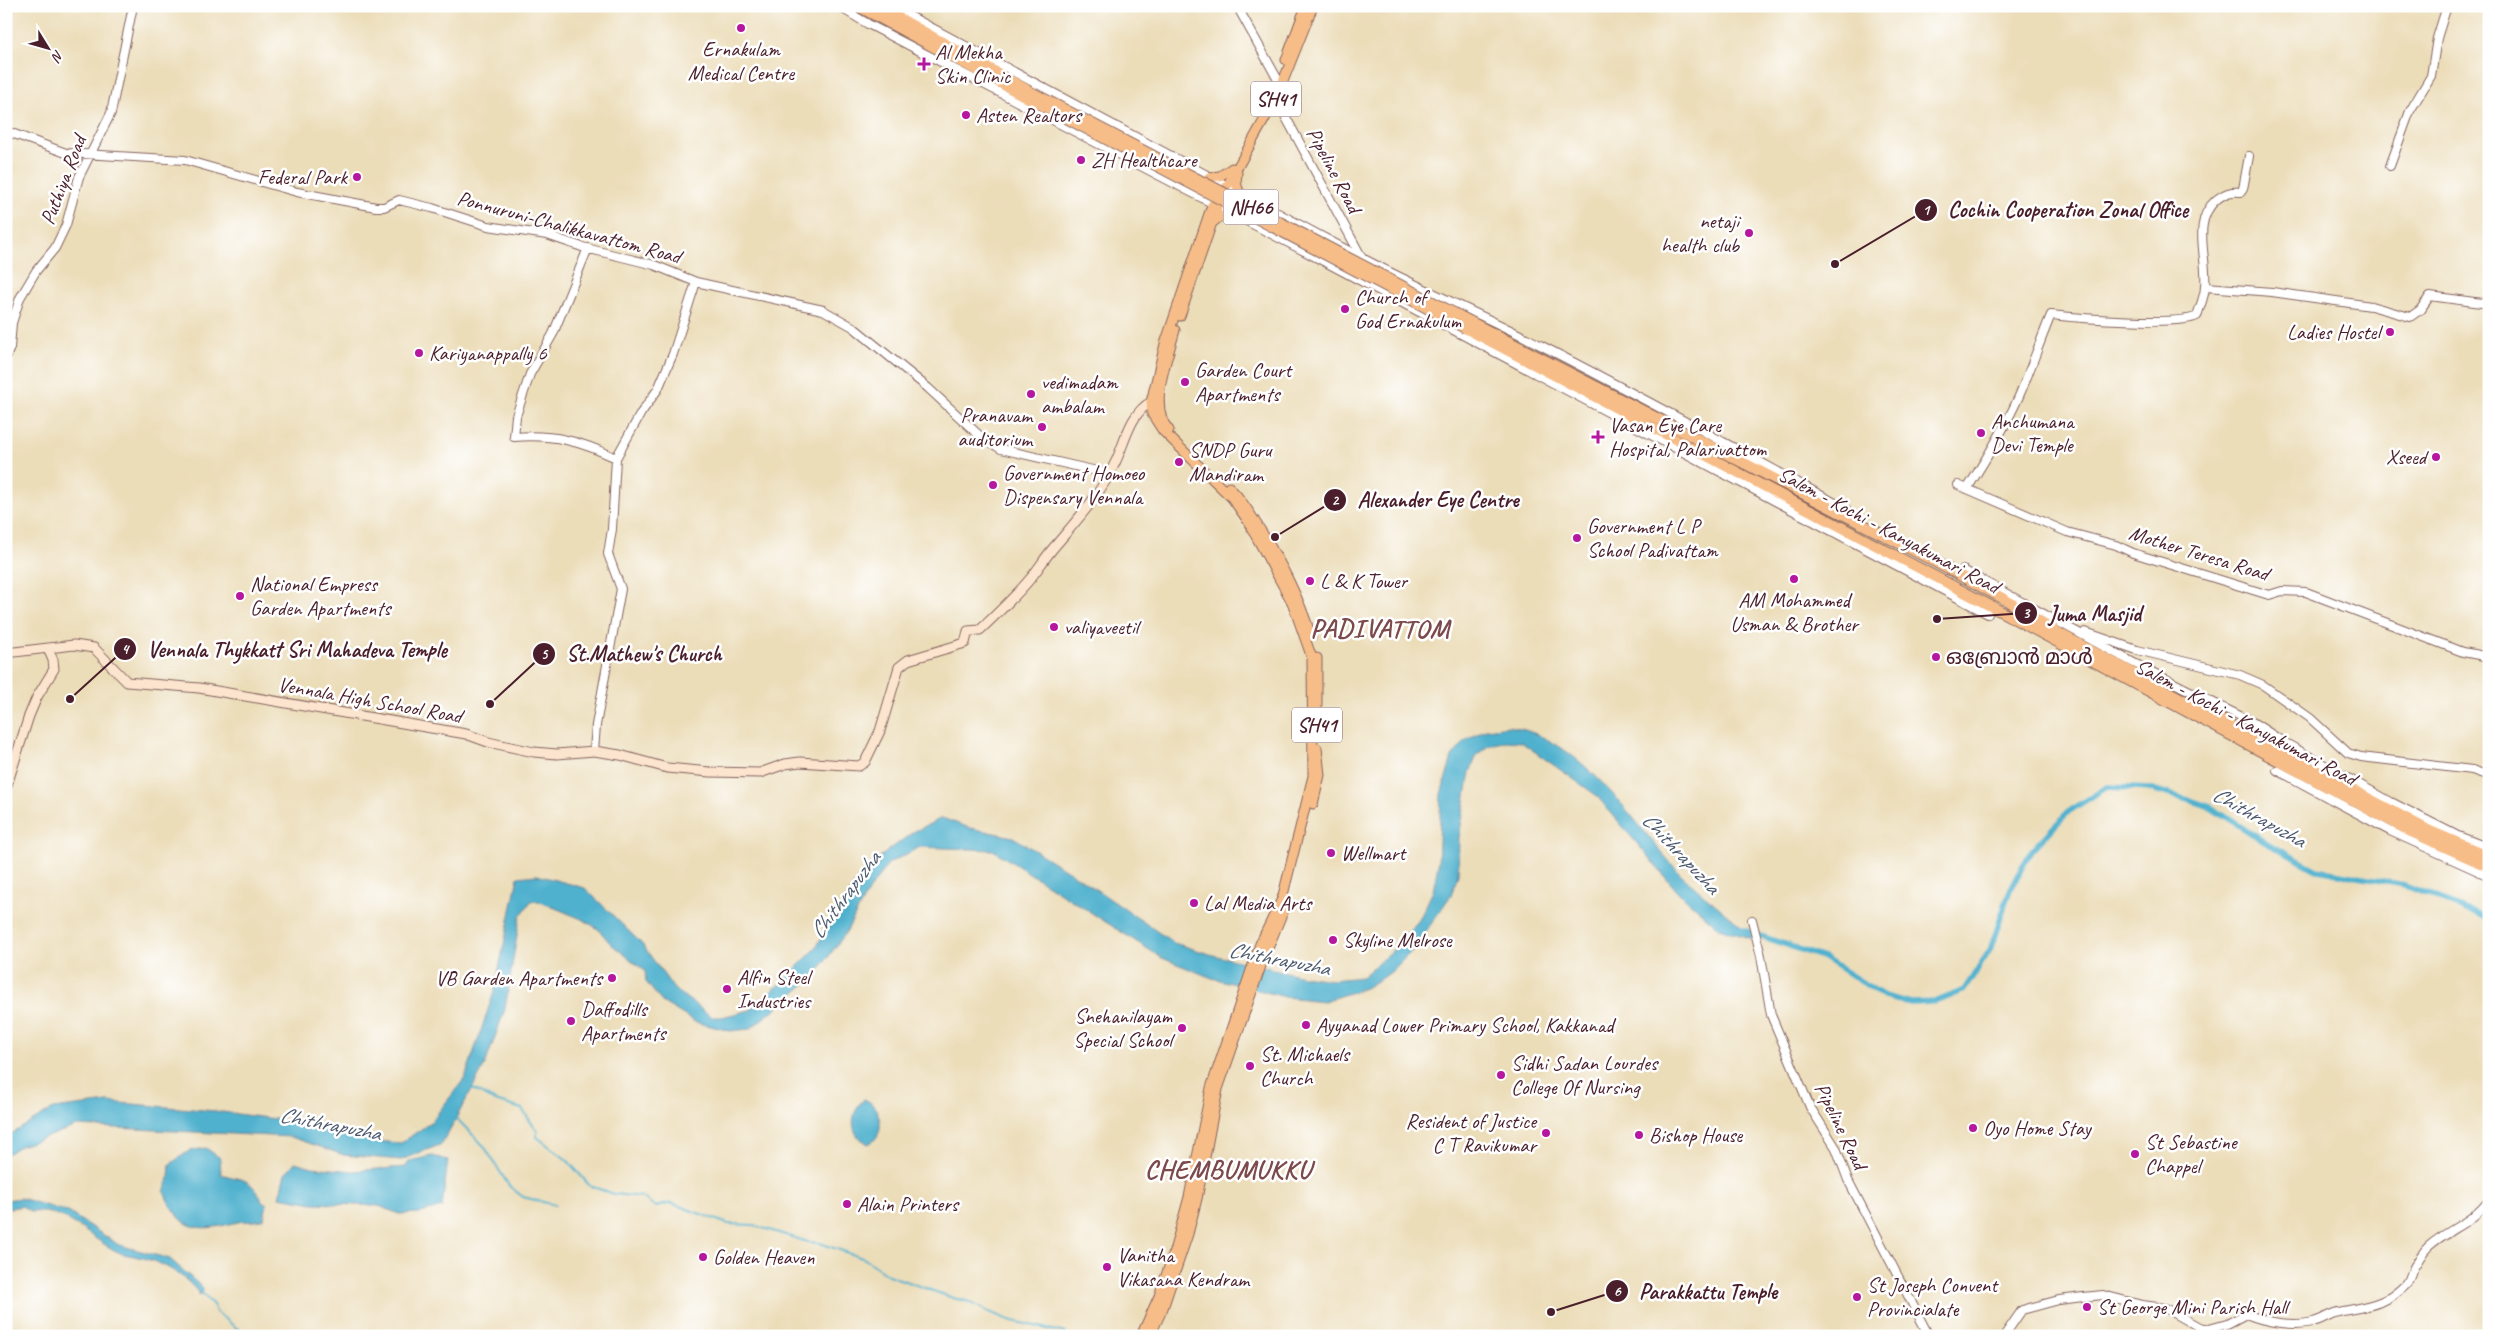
<svg xmlns="http://www.w3.org/2000/svg" width="2495" height="1342" font-family="Caveat,'Noto Sans Malayalam',sans-serif">
  <style>
    .water { fill: #4fb1ce; stroke: #4c687c }
    .lines { fill: none; stroke-linecap: round; stroke-linejoin: round }
    .stream { stroke: #4fb1ce; stroke-width: 2 }
    .canal { stroke: #4fb1ce; stroke-width: 5.5 }
    .tertiary-casing { stroke: #83625d; stroke-width: 10 }
    .secondary-casing { stroke: #83625d; stroke-width: 11 }
    .primary-casing { stroke: #83625d; stroke-width: 11 }
    .trunk-casing { stroke: #83625d; stroke-width: 12 }
    .tertiary { stroke: #fff; stroke-width: 8 }
    .secondary { stroke: #fce5cf; stroke-width: 9 }
    .primary { stroke: #f7bd88; stroke-width: 9 }
    .trunk { stroke: #f7bd88; stroke-width: 10 }
    .trunk-bridge-casing { stroke: #83625d; stroke-width: 12; stroke-linecap: butt }
    .trunk-bridge { stroke: #f7bd88; stroke-width: 10 }
    .poi-dot { fill: #b5179e; stroke: #fff; stroke-width: 2 }
    .labels { text-anchor: middle; dominant-baseline: central; stroke-width: 5; stroke-linejoin: round; paint-order: stroke }
    .shield { fill: #fff; stroke: #80626b; stroke-width: 1 }
    .shield-label { font-size: 20px; font-weight: bold; fill: #4a1f2b }
    .poi-label { font-size: 21px; fill: #4a1f2b; stroke: #fff; text-anchor: start }
    .street-label { font-size: 21px; fill: #4a1f2b; stroke: #fff }
    .water-label { font-size: 22px; font-style: italic; fill: #4c596c; stroke: #fff }
    .district-label { font-size: 26px; font-weight: bold; letter-spacing: 1px; fill: #7d4a4c; stroke: #fff }
    .leader { fill: none; stroke: #4a1f2b; stroke-width: 2 }
    .callout-dot { fill: #4a1f2b; stroke: #fff; stroke-width: 2 }
    .mark-label { font-size: 15px; text-anchor: middle; font-weight: bold; fill: #fff }
    .callout-label { font-size: 22px; text-anchor: middle; font-weight: bold; fill: #4a1f2b; stroke: #fff; stroke-width: 5; stroke-linejoin: round; paint-order: stroke }
  </style>
  <rect width="100%" height="100%" fill="#fff"/>
  <filter id="ink" filterUnits="userSpaceOnUse"><feTurbulence type="fractalNoise" baseFrequency=".02" numOctaves="2"/><feDisplacementMap in="SourceGraphic" scale="10" xChannelSelector="R" yChannelSelector="G"/><feConvolveMatrix kernelMatrix="1 2 1 2 8 2 1 2 1" color-interpolation-filters="sRGB"/></filter>
  <filter id="wash" filterUnits="userSpaceOnUse"><feTurbulence type="fractalNoise" baseFrequency=".0096" numOctaves="4" result="noise"/><feDisplacementMap in="SourceGraphic" scale="20" xChannelSelector="R" yChannelSelector="G"/><feGaussianBlur stdDeviation="1.12" result="paint"/><feColorMatrix in="noise" values="0 0 0 0 0 0 0 0 0 0 0 0 0 0 0 0 0 1.4 0 .05"/><feComposite in="paint" operator="in"/></filter>
  <g filter="url(#wash)">
    <rect width="100%" height="100%" fill="#ecddb9"/>
    <!-- water -->
    <path class="water" d="M1509 726C1582 739 1630 818 1676 869 1700 895 1731 914 1755 940L1719 928 1678 892 1596 795 1521 742 1506 741 1488 746 1477 755 1470 772 1459 837 1458 875 1451 895 1413 950 1391 972 1365 988 1324 1001 1285 997 1212 978 1162 958 993 850 920 847 889 863 869 890 845 934 813 978 750 1029 730 1031 695 1022 662 1002 646 982 645 971 611 944 598 929 584 920 538 901H531L520 917 505 1009 485 1065 442 1144 401 1160 344 1155 291 1137 77 1126 18 1147 6 1155V1137L53 1109 108 1102 215 1111 297 1122 374 1141 401 1143 430 1123 465 1078 494 992 518 877 537 875 585 888 642 944 674 989 712 1017H722L750 1010 779 985 814 950 864 869 913 832 942 818 970 828 1013 837 1078 877 1174 943 1213 955 1303 976 1332 980 1362 977 1391 952 1419 920 1433 891 1438 865 1441 794 1452 757 1466 740 1486 729Z
      M864 1099C881 1105 888 1136 868 1144L858 1137C849 1124 854 1109 864 1099Z
      M206 1148 220 1158 221 1174C243 1181 247 1176 261 1197V1201L267 1204 264 1218C257 1223 247 1220 238 1222 199 1232 181 1233 164 1192L169 1178 170 1164 189 1151Z
      M432 1156 448 1160 442 1207 421 1213 399 1214 379 1206 314 1203 279 1197 285 1174 295 1162 312 1167 352 1171 406 1167 409 1161Z
      M20 1198 68 1212 119 1245 170 1259 203 1288V1291L200 1295C187 1276 161 1261 138 1257 131 1255 123 1255 116 1251 86 1236 66 1208 31 1212L22 1206 6 1209V1200Z"/>
    <g class="lines">
      <!-- stream -->
      <path class="stream" d="M471 1088 495 1101 522 1109 537 1131V1137L567 1160 590 1186 614 1194 642 1197 656 1207 671 1203 728 1224 753 1225 808 1242 820 1243 865 1259 888 1275 953 1298 970 1302 984 1310 1009 1320 1065 1333
        M456 1118 484 1146 509 1186 523 1197 555 1205
        M201 1292 214 1306 216 1312 247 1336"/>
      <!-- canal -->
      <path class="canal" d="M1741 929 1824 958 1884 996 1911 1003 1935 1002 1964 990 1990 950 2010 890 2031 851 2068 812 2107 787 2152 789 2211 807 2263 841 2317 870 2405 885 2489 919"/>
    </g>
  </g>
  <g filter="url(#ink)">
    <g class="lines">
      <!-- tertiary casing -->
      <g class="tertiary-casing">
        <path id="tertiary" d="M838 6 868 24 1329 264 1988 614
          M891 6 1362 258C1421 289 1483 315 1542 346 1645 399 1746 454 1846 509
          M1237 6 1278 80
          M1276 99 1362 258
          M6 131 66 153 185 160 297 192 376 207H384L399 200 432 208 488 226 547 235 582 247 654 265 696 282 823 310 853 327 928 388 981 437 1001 449 1110 474
          M2390 166 2410 111 2431 76 2437 38 2447 6
          M588 248 553 334 530 374 516 416 514 437C554 434 580 441 616 458
          M2206 287 2272 292 2371 306 2410 317 2420 310 2430 296 2489 304
          M6 357 10 348 12 323 20 298 36 271 55 248 66 225 79 177 111 113 133 6
          M1958 485 2067 532 2116 545 2133 553 2269 595 2282 591 2306 592 2463 652 2489 657
          M1967 489C1987 458 2005 428 2020 394 2031 368 2040 341 2051 315 2077 318 2179 326 2197 316 2200 306 2205 296 2205 286 2208 257 2191 222 2216 200 2225 193 2230 191 2241 192L2243 189 2249 156
          M1963 570 2132 662 2254 723 2282 741 2391 802 2458 836 2489 848
          M2085 632 2137 650 2240 675 2263 685 2310 718 2348 753 2361 757 2472 770 2489 776
          M594 751 596 725 621 589 608 554 612 529 616 458 641 413 658 389 673 354 696 282
          M2277 770 2390 831 2489 876
          M1752 920 1761 956 1771 1015 1810 1107 1836 1148 1848 1180 1929 1336
          M2004 1336 2022 1310 2059 1300 2083 1297 2103 1295 2142 1305 2165 1308 2199 1327 2209 1329 2227 1324 2246 1314C2266 1322 2292 1327 2313 1322 2322 1320 2329 1314 2338 1312 2367 1306 2384 1306 2406 1284 2410 1280 2411 1272 2414 1267 2419 1260 2422 1252 2429 1246 2448 1229 2474 1222 2489 1200"/>
      </g>
      <!-- secondary casing -->
      <g class="secondary-casing">
        <path id="secondary" d="M6 653 74 645 94 648 127 682 199 688 466 734 488 742 534 752 557 754 594 751 620 755 667 768 710 772 760 773 785 764 800 762 859 766 865 762 880 731 899 667 908 660 965 643 968 631 980 630C997 614 1015 597 1030 579 1039 568 1046 556 1055 546 1078 519 1100 495 1115 463 1125 443 1130 413 1151 402
          M6 788 29 716 37 697 54 669 53 660 48 649"/>
      </g>
      <!-- primary casing -->
      <g class="primary-casing">
        <path id="primary" d="M1286 60 1306 6
          M1237 173 1236 183 1239 192
          M1209 177 1220 176 1232 168
          M1227 186 1276 99 1313 6
          M1212 223 1221 216 1234 217
          M1180 316 1217 208
          M1169 430C1147 407 1168 358 1175 330
          M1229 487C1242 500 1251 515 1261 531 1282 565 1299 597 1311 636
          M1317 658V708
          M1313 804 1320 775 1317 748
          M1141 1336 1159 1296 1173 1255 1189 1197 1211 1088 1260 944 1282 899 1313 776 1312 658 1292 602 1246 518 1232 498 1163 431 1152 414 1151 402 1165 344 1212 205
          M1150 1336 1163 1308 1188 1234 1197 1199 1218 1089 1262 963 1286 904"/>
      </g>
      <!-- trunk casing -->
      <g class="trunk-casing">
        <path id="trunk" d="M858 6 1030 99
          M878 6 1033 93
          M1469 321 1922 555 2006 600 2062 635 2428 830 2489 856
          M1465 328 2000 611 2411 832 2489 867"/>
      </g>
      <!-- tertiary -->
      <use href="#tertiary" class="tertiary"/>
      <!-- secondary -->
      <use href="#secondary" class="secondary"/>
      <!-- primary -->
      <use href="#primary" class="primary"/>
      <!-- trunk -->
      <use href="#trunk" class="trunk"/>
      <!-- trunk-bridge casing -->
      <g class="trunk-bridge-casing">
        <path id="trunk-bridge" d="M1033 93 1469 321
          M1030 99 1465 328"/>
      </g>
      <!-- trunk-bridge -->
      <use href="#trunk-bridge" class="trunk-bridge"/>
    </g>
  </g>
  <!-- markers -->
  <g class="poi-dot">
    <circle cx="741" cy="28" r="5"/>
    <path d="M921.5 56.5h5v5h5v5h-5v5h-5v-5h-5v-5h5z"/>
    <circle cx="966" cy="115" r="5"/>
    <circle cx="1081" cy="160" r="5"/>
    <circle cx="357" cy="177" r="5"/>
    <circle cx="1749" cy="233" r="5"/>
    <circle cx="1345" cy="309" r="5"/>
    <circle cx="2390" cy="332" r="5"/>
    <circle cx="419" cy="353" r="5"/>
    <circle cx="1185" cy="382" r="5"/>
    <circle cx="1031" cy="394" r="5"/>
    <circle cx="1042" cy="427" r="5"/>
    <circle cx="1981" cy="433" r="5"/>
    <path d="M1595.5 429.5h5v5h5v5h-5v5h-5v-5h-5v-5h5z"/>
    <circle cx="2436" cy="457" r="5"/>
    <circle cx="1179" cy="462" r="5"/>
    <circle cx="993" cy="485" r="5"/>
    <circle cx="1577" cy="538" r="5"/>
    <circle cx="1794" cy="579" r="5"/>
    <circle cx="1310" cy="581" r="5"/>
    <circle cx="240" cy="596" r="5"/>
    <circle cx="1054" cy="627" r="5"/>
    <circle cx="1936" cy="657" r="5"/>
    <circle cx="1331" cy="853" r="5"/>
    <circle cx="1194" cy="903" r="5"/>
    <circle cx="1333" cy="940" r="5"/>
    <circle cx="612" cy="978" r="5"/>
    <circle cx="727" cy="989" r="5"/>
    <circle cx="571" cy="1021" r="5"/>
    <circle cx="1306" cy="1025" r="5"/>
    <circle cx="1182" cy="1028" r="5"/>
    <circle cx="1250" cy="1066" r="5"/>
    <circle cx="1501" cy="1075" r="5"/>
    <circle cx="1973" cy="1128" r="5"/>
    <circle cx="1546" cy="1133" r="5"/>
    <circle cx="1639" cy="1135" r="5"/>
    <circle cx="2135" cy="1154" r="5"/>
    <circle cx="847" cy="1204" r="5"/>
    <circle cx="703" cy="1257" r="5"/>
    <circle cx="1107" cy="1267" r="5"/>
    <circle cx="1857" cy="1297" r="5"/>
    <circle cx="2087" cy="1307" r="5"/>
  </g>
  <g class="labels">
    <!-- shield labels -->
    <g class="shield">
      <rect x="1251" y="81.5" width="50" height="35" rx="4"/>
      <rect x="1223.5" y="189.5" width="55" height="35" rx="4"/>
      <rect x="1292" y="707.5" width="50" height="35" rx="4"/>
    </g>
    <g class="shield-label">
      <text x="1276" y="99">SH41</text>
      <text x="1251" y="207">NH66</text>
      <text x="1317" y="725">SH41</text>
    </g>
    <!-- poi labels -->
    <g class="poi-label">
      <text x="741" y="49" text-anchor="middle">Ernakulam<tspan x="741" dy="24">Medical Centre</tspan></text>
      <text x="935" y="52">Al Mekha<tspan x="935" dy="24">Skin Clinic</tspan></text>
      <text x="976" y="115">Asten Realtors</text>
      <text x="1091" y="160">ZH Healthcare</text>
      <text x="347" y="177" text-anchor="end">Federal Park</text>
      <text x="1739" y="221" text-anchor="end">netaji<tspan x="1739" dy="24">health club</tspan></text>
      <text x="1355" y="297">Church of<tspan x="1355" dy="24">God Ernakulum</tspan></text>
      <text x="2380" y="332" text-anchor="end">Ladies Hostel</text>
      <text x="429" y="353">Kariyanappally 6</text>
      <text x="1195" y="370">Garden Court<tspan x="1195" dy="24">Apartments</tspan></text>
      <text x="1041" y="382">vedimadam<tspan x="1041" dy="24">ambalam</tspan></text>
      <text x="1032" y="415" text-anchor="end">Pranavam<tspan x="1032" dy="24">auditorium</tspan></text>
      <text x="1991" y="421">Anchumana<tspan x="1991" dy="24">Devi Temple</tspan></text>
      <text x="1609" y="425">Vasan Eye Care<tspan x="1609" dy="24">Hospital, Palarivattom</tspan></text>
      <text x="1189" y="450">SNDP Guru<tspan x="1189" dy="24">Mandiram</tspan></text>
      <text x="2426" y="457" text-anchor="end">Xseed</text>
      <text x="1003" y="473">Government Homoeo<tspan x="1003" dy="24">Dispensary Vennala</tspan></text>
      <text x="1587" y="526">Government L P<tspan x="1587" dy="24">School Padivattam</tspan></text>
      <text x="1320" y="581">L &amp; K Tower</text>
      <text x="250" y="584">National Empress<tspan x="250" dy="24">Garden Apartments</tspan></text>
      <text x="1794" y="600" text-anchor="middle">AM Mohammed<tspan x="1794" dy="24">Usman &amp; Brother</tspan></text>
      <text x="1064" y="627">valiyaveetil</text>
      <text x="1946" y="657">ഒബ്രോൻ മാൾ</text>
      <text x="1341" y="853">Wellmart</text>
      <text x="1204" y="903">Lal Media Arts</text>
      <text x="1343" y="940">Skyline Melrose</text>
      <text x="737" y="977">Alfin Steel<tspan x="737" dy="24">Industries</tspan></text>
      <text x="602" y="978" text-anchor="end">VB Garden Apartments</text>
      <text x="581" y="1009">Daffodills<tspan x="581" dy="24">Apartments</tspan></text>
      <text x="1172" y="1016" text-anchor="end">Snehanilayam<tspan x="1172" dy="24">Special School</tspan></text>
      <text x="1316" y="1025">Ayyanad Lower Primary School, Kakkanad</text>
      <text x="1260" y="1054">St. Michaels<tspan x="1260" dy="24">Church</tspan></text>
      <text x="1511" y="1063">Sidhi Sadan Lourdes<tspan x="1511" dy="24">College Of Nursing</tspan></text>
      <text x="1536" y="1121" text-anchor="end">Resident of Justice<tspan x="1536" dy="24">C T Ravikumar</tspan></text>
      <text x="1983" y="1128">Oyo Home Stay</text>
      <text x="1649" y="1135">Bishop House</text>
      <text x="2145" y="1142">St Sebastine<tspan x="2145" dy="24">Chappel</tspan></text>
      <text x="857" y="1204">Alain Printers</text>
      <text x="1117" y="1255">Vanitha<tspan x="1117" dy="24">Vikasana Kendram</tspan></text>
      <text x="713" y="1257">Golden Heaven</text>
      <text x="1867" y="1285">St Joseph Convent<tspan x="1867" dy="24">Provincialate</tspan></text>
      <text x="2097" y="1307">St George Mini Parish Hall</text>
    </g>
    <!-- street labels -->
    <g class="street-label">
      <text transform="translate(1334 170) rotate(62)">Pipeline Road</text>
      <text transform="translate(63 180) rotate(-69)">Puthiya Road</text>
      <text transform="translate(569 227) rotate(15)">Ponnuruni-Chalikkavattom Road</text>
      <text transform="translate(1889 530) rotate(28)">Salem - Kochi - Kanyakumari Road</text>
      <text transform="translate(2199 553) rotate(17)">Mother Teresa Road</text>
      <text transform="translate(370 700) rotate(10)">Vennala High School Road</text>
      <text transform="translate(2246 722) rotate(28)">Salem - Kochi - Kanyakumari Road</text>
      <text transform="translate(1841 1126) rotate(64)">Pipeline Road</text>
    </g>
    <!-- water labels -->
    <g class="water-label">
      <text transform="translate(2259 817) rotate(29)">Chithrapuzha</text>
      <text transform="translate(1681 853) rotate(47)">Chithrapuzha</text>
      <text transform="translate(845 895) rotate(-53)">Chithrapuzha</text>
      <text transform="translate(1279 959) rotate(11)">Chithrapuzha</text>
      <text transform="translate(330 1124) rotate(11)">Chithrapuzha</text>
    </g>
    <!-- district labels -->
    <g class="district-label">
      <text x="1380" y="628">PADIVATTOM</text>
      <text x="1228" y="1169">CHEMBUMUKKU</text>
    </g>
  </g>
  <!-- callouts -->
  <path class="leader" d="M1835 264L1926 210M1275 537L1335 500M1937 619L2026 613M70 699L125 649M490 704L544 654M1551 1312L1617 1291"/>
  <g class="callout-dot">
    <circle cx="1835" cy="264" r="5"/>
    <circle cx="1275" cy="537" r="5"/>
    <circle cx="1937" cy="619" r="5"/>
    <circle cx="70" cy="699" r="5"/>
    <circle cx="490" cy="704" r="5"/>
    <circle cx="1551" cy="1312" r="5"/>
    <circle cx="1926" cy="210" r="12"/>
    <circle cx="1335" cy="500" r="12"/>
    <circle cx="2026" cy="613" r="12"/>
    <circle cx="125" cy="649" r="12"/>
    <circle cx="544" cy="654" r="12"/>
    <circle cx="1617" cy="1291" r="12"/>
  </g>
  <g class="mark-label">
    <text x="1926" y="215">1</text>
    <text x="1335" y="505">2</text>
    <text x="2026" y="618">3</text>
    <text x="125" y="654">4</text>
    <text x="544" y="659">5</text>
    <text x="1617" y="1296">6</text>
  </g>
  <g class="callout-label">
    <text x="2068" y="217">Cochin Cooperation Zonal Office</text>
    <text x="1438" y="507">Alexander Eye Centre</text>
    <text x="2095" y="621">Juma Masjid</text>
    <text x="297" y="657">Vennala Thykkatt Sri Mahadeva Temple</text>
    <text x="644" y="661">St.Mathew's Church</text>
    <text x="1708" y="1299">Parakkattu Temple</text>
  </g>
  <!-- margin -->
  <rect width="2495" height="1342" fill="none" stroke="#fff" stroke-width="25"/>
  <!-- north arrow -->
  <g transform="translate(48 48) rotate(127)" stroke="#ffffff" stroke-width="4" paint-order="stroke">
  <path d="M0-4L9 19L0 12L-9 19Z" fill="#4a1f2b"/>
  <text y="-8" font-size="14" font-weight="bold" text-anchor="middle" fill="#4a1f2b">N</text>
  </g>
</svg>
